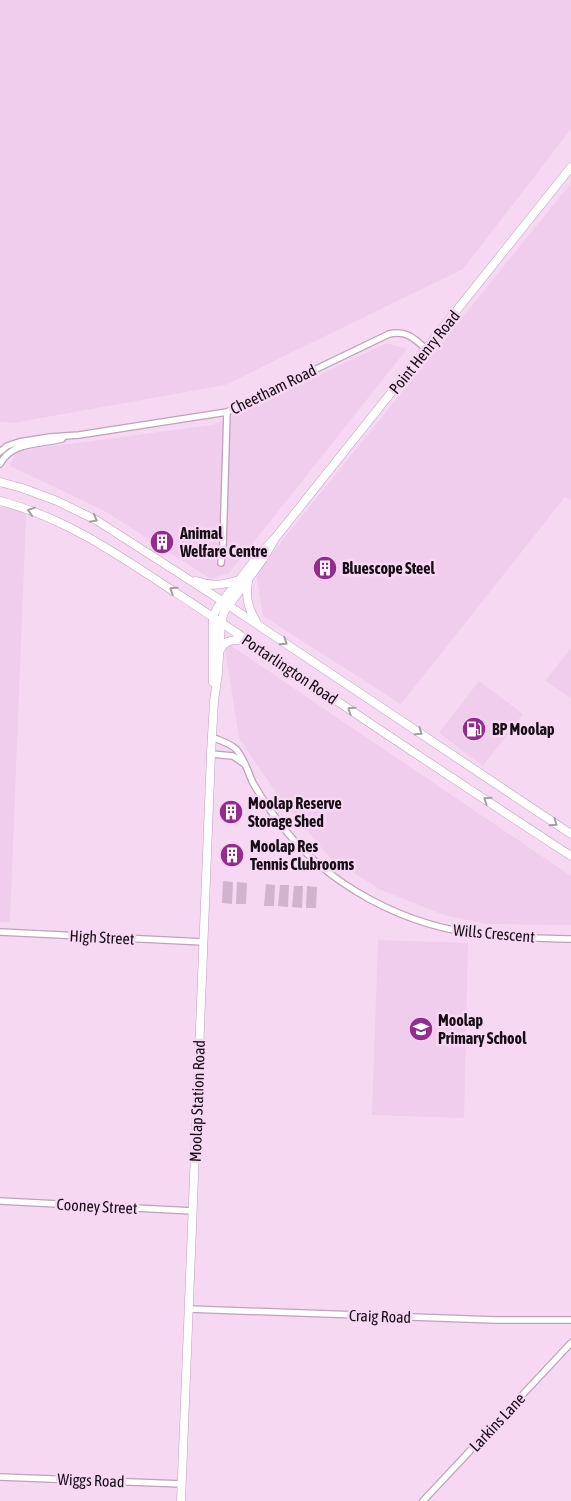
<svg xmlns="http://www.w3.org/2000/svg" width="571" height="1501" font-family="'Asap Condensed',sans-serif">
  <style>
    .built { fill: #f0cced }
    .green { fill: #d2b3cf }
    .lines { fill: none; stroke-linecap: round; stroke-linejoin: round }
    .street-casing { stroke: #bea1bb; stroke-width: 8 }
    .secondary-casing { stroke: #bea1bb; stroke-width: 9 }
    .street { stroke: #fff; stroke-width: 5.5 }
    .secondary { stroke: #fff; stroke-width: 8 }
    .oneway { stroke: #a29ea2 }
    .labels { text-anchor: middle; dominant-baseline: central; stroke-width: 5; stroke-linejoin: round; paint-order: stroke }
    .street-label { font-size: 16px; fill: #170d16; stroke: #f7d8f3 }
    .poi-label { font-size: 16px; font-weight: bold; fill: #170d16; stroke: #f7d8f3; text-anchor: start }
  </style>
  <rect width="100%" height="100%" fill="#f7d8f3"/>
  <!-- built -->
  <path class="built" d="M0 0H571V129L463 269 225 385 13 423 0 422Z
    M571 183V500L565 497 401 704 263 616 256 573Z
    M387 343 407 349 229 573 211 579 103 510 10 466 16 451 212 425Z
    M0 507 17 510 26 515 10 922H0Z
    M224 641 571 876V925L486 924 444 915 381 890 330 858 279 797 239 738Z
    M571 648V698L545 681Z
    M479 681 523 714 483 766 439 733Z
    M378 940 468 943 464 1118 372 1115Z"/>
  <!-- green -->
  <path class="green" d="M223 881 233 882 232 904 222 903Z
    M237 882 247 883 246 904H236Z
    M266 884 275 885 274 906H264Z
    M280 885H289L288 907 278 906Z
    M294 886H303L302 908 292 907Z
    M307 886 317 887 316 908H306Z"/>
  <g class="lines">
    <!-- street casing -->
    <g class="street-casing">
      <path id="street" d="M0 452 7 446 19 442 50 437 79 435 227 412 389 334C406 330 414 338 426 349
        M0 464C12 441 40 445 62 439
        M221 563 223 545 227 412
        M212 737C221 741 229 743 236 749 244 758 248 772 253 783 260 795 267 807 276 818 324 885 406 928 488 935 515 938 543 938 571 939
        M211 754 233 756 243 763
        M0 932 204 942
        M0 1201 193 1211
        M189 1309 495 1320H571
        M0 1477 182 1484
        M423 1501 571 1343"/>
    </g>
    <!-- secondary casing -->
    <g class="secondary-casing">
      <path id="secondary" d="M0 482 22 488 57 501 96 520 216 597 571 834
        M0 501C59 516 108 548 158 581 190 602 221 622 253 644 358 716 464 786 571 856
        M196 581C211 587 224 585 239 580
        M248 582C245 598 249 610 257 623
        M220 650C225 639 236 639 247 641
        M213 682V617L217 608 258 556 276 537 571 167
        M181 1501 211 754 214 701 218 673 221 622 224 612 263 559 276 537"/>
    </g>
    <!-- street -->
    <use href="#street" class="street"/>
    <!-- secondary -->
    <use href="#secondary" class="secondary"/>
  </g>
  <!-- one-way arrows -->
  <defs><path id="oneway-chevron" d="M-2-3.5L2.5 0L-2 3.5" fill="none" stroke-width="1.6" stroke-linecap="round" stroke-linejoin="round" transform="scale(1.25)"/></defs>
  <g class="oneway">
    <use href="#oneway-chevron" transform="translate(31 511) rotate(-162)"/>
    <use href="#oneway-chevron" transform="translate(94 519) rotate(29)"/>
    <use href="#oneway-chevron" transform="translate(173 590) rotate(-147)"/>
    <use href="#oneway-chevron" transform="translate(284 642) rotate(34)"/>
    <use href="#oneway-chevron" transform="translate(351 710) rotate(-146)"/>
    <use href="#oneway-chevron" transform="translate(419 732) rotate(34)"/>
    <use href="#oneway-chevron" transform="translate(487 800) rotate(-146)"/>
    <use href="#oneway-chevron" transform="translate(554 823) rotate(34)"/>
  </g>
  <!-- icons -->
  <defs>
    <g id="building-disc" transform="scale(1.25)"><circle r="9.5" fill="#942c90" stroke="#f7d8f3"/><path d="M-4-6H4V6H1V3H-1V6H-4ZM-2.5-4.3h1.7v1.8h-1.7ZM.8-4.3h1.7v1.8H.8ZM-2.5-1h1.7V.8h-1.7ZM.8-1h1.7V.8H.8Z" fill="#fff"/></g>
    <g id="fuel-disc" transform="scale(1.25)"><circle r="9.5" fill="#942c90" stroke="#f7d8f3"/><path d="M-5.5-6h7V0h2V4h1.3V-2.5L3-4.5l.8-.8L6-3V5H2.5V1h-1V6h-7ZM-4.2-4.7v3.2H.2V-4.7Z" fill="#fff"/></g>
    <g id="school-disc" transform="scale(1.25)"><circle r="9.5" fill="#942c90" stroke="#f7d8f3"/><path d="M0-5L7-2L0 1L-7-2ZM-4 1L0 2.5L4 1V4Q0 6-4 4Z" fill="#fff"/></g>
  </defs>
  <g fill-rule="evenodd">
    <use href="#building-disc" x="162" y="542"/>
    <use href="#building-disc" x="325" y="568"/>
    <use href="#fuel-disc" x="474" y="729"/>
    <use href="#building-disc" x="231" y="812"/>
    <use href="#building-disc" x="232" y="855"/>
    <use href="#school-disc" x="421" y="1029"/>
  </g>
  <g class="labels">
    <!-- street labels -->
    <g class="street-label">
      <text transform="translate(424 352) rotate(-51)">Point Henry Road</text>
      <text transform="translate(273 389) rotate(-26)">Cheetham Road</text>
      <text transform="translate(290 669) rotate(34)">Portarlington Road</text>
      <text transform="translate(494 933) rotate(5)">Wills Crescent</text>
      <text transform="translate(102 937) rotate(3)">High Street</text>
      <text transform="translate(197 1101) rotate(-88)">Moolap Station Road</text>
      <text transform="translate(97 1206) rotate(3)">Cooney Street</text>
      <text transform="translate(380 1316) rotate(2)">Craig Road</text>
      <text transform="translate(497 1422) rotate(-47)">Larkins Lane</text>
      <text transform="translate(91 1480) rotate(2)">Wiggs Road</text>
    </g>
    <!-- poi labels -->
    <g class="poi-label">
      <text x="180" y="533">Animal<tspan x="180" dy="18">Welfare Centre</tspan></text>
      <text x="342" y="568">Bluescope Steel</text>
      <text x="492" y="729">BP Moolap</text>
      <text x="248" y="803">Moolap Reserve<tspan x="248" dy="18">Storage Shed</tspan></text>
      <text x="250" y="846">Moolap Res<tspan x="250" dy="18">Tennis Clubrooms</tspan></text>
      <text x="438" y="1020">Moolap<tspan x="438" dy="18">Primary School</tspan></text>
    </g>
  </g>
</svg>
